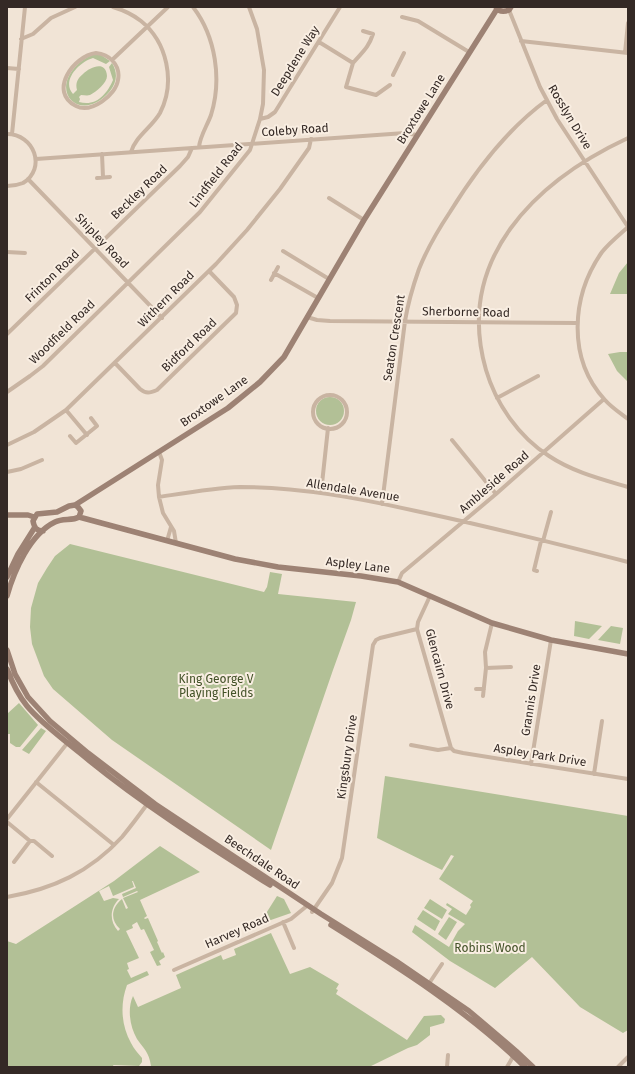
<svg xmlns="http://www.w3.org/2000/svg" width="635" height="1074" font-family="'Fira Sans',sans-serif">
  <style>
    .green { fill: #b2c096; fill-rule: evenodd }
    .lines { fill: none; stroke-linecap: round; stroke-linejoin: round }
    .street { stroke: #c9b4a2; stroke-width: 4 }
    .secondary { stroke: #9d8274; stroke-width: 5.5 }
    .labels { text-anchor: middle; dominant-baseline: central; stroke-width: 4; stroke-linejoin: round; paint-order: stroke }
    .street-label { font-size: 12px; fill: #342925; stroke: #f9eee2 }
    .park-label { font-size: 12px; fill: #435228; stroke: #f9eee2 }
  </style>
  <rect width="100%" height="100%" fill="#f1e4d6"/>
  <!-- green -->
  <path class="green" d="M95 54 101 55 110 61 106 64 93 58C79 62 61 81 73 94L77 90C75 83 78 78 83 74 90 67 106 60 107 76 107 83 96 92 90 95 87 96 84 95 81 95L79 97 80 99 79 102C96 107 107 94 113 80L109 67 112 63C118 73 117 82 110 91 83 124 48 94 77 65 82 60 88 56 95 54Z
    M628 262V294H610L619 273Z
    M620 352H628V382L617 371 608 354Z
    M316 411a14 14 0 1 1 28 0a14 14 0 1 1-28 0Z
    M70 544 264 592 267 587 270 572 282 574 278 594 356 602 351 620 333 670 271 850 112 740 53 689 44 676 32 644 30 627 31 608 38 583 47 568 55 556Z
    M575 621 602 626 589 639 574 636Z
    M611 626 623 628 620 644 598 640Z
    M19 703 38 725 20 747H16L10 743V734H7V714Z
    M41 728 46 731 29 754 22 750Z
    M385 776 628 816V1030L623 1033 580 1007 532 957 495 988 450 961 412 932 415 925 449 947 458 931 465 924 448 914 452 909 446 905 447 903 466 915 471 907 470 905 473 901 439 879 454 856 451 855 442 870 377 838Z
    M160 846 200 872 140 900 147 916 144 918 145 919 148 918 158 941 157 942C159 946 160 949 162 953L163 952 165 957 159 961 161 965 157 966 150 952 154 950 144 929 141 930 137 922 132 925 133 928 126 931 139 958 127 963 129 969 127 970 131 978 147 971 149 975 127 985C120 1004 121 1025 131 1043 134 1049 138 1053 142 1058V1062L139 1066 113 1065 114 1067H7V941L16 944 114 881ZM132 881H133L136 888 122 894 123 897 137 891 138 892 123 898 128 908 126 909 122 899C111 908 110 920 120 929L118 931C109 921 110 908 119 899L113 898 104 901 99 891 109 886 113 896 134 887Z
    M277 896 284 899 291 913 268 921 265 915Z
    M430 899 447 910 442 919 424 908Z
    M423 910 440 921 435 931 417 919Z
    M449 917 457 922 446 940 438 934Z
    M271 933 290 974 310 967 339 984 336 989 338 990 336 994 407 1040 424 1016 441 1015 445 1019 444 1023 430 1027V1035L417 1045 408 1048 369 1067 151 1066C149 1052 144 1049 137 1039 130 1027 127 1009 133 996L138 1007 181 988 176 975 221 955 223 960 236 955 234 949Z"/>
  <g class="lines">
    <!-- street -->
    <path class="street" d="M113 7C123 10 132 14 141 21 167 42 176 82 160 113 152 127 135 137 131 152
      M193 7C216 37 222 80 211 115 207 126 200 136 199 147
      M509 10 540 87 557 119 628 227
      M402 17 418 21 469 52
      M21 39 33 34 51 18 75 7
      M521 41 628 53
      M319 42 353 63 346 87 376 95 390 85
      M96 53C109 54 121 65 118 80 116 95 91 114 76 106 48 92 73 56 96 53Z
      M625 53 628 23
      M112 60 168 7
      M353 63C362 52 368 49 373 34L363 31
      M7 68 19 69
      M393 75 404 53
      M260 119 268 117 275 112 340 7
      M7 134C34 134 47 168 23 183 18 185 12 186 7 186
      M12 134 25 7
      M628 138C536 181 454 259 486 370 496 404 519 437 549 456 573 472 601 479 628 487
      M102 154 103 177
      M36 159 405 133 417 135
      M97 178 110 177
      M28 179 162 318
      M329 198 364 220
      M628 227C619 235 609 243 602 252 571 296 567 359 605 400 611 407 620 413 628 419
      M283 251 329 279
      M7 252 25 253
      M274 273 318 298
      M271 280 278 267
      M307 317 317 320 330 321 577 323
      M7 334 180 166 188 157 192 148
      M115 363 140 389C146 394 150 393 157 390L236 313 237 305 234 297 209 271
      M7 392 30 376 43 366 200 212 250 150 260 119 263 104 264 70 257 29 249 7
      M313 412a17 17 0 1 1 34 0a17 17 0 1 1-34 0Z
      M497 398 538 376
      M66 410 87 435
      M70 436 76 443 97 426 91 418
      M452 440 496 494
      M7 445 34 432 66 410 216 264 247 230 280 189 309 148 311 139
      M159 452 162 460 158 485 159 497 163 513 174 531 176 543
      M7 472 21 469 42 460
      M321 493 328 428
      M159 497C185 493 213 488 240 487 299 487 358 498 416 511 487 526 558 544 628 562
      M382 504 405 321C408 303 413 286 419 269 427 249 438 230 450 212 476 170 507 129 547 100
      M167 541 171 527
      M543 541 551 512
      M537 571 534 570 541 541
      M398 582 402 573 408 568 496 494 604 399
      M430 596 418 622 417 629 451 748
      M486 668 511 667
      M476 689H484
      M483 696 486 668 485 652 492 623
      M411 745 438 750 451 748
      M451 748 454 751 463 753 628 779
      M531 764 551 640
      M594 774 602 721
      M36 782 114 845
      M7 819 69 741
      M7 822 30 841H34L52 856
      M14 862 30 841
      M7 897C53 889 90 872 122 837 131 826 140 814 148 803
      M312 912 332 883 342 858 373 645 376 640 380 638 417 629
      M283 922 294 948
      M174 970 291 919 308 905
      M428 985 442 964
      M447 1067 448 1055
      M507 1067 514 1055
      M618 1067 628 1057"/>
    <!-- secondary -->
    <path class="secondary" d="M496 7C499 12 504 12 509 10L511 7
      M7 515H28L34 517
      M79 517 235 559 278 567 361 576 398 582 492 623 551 640 628 654
      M43 531C36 531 34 527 33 521L37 514 57 512 69 506 75 505 228 408 260 382 284 357 364 220 497 9
      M7 577 18 554 35 527
      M7 596C14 571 30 534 55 522 63 518 72 521 79 517L81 511 78 507 75 505
      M7 650 15 674 28 697 50 721 88 753 155 804 321 914 396 961 469 1011 516 1051 533 1067
      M7 669C12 682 18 695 27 706 42 724 62 738 80 753 139 802 205 844 270 885
      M331 925C398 967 468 1011 525 1067"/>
  </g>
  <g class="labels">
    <!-- street labels -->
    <g class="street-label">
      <text transform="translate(295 61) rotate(-58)">Deepdene Way</text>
      <text transform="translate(421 109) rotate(-58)">Broxtowe Lane</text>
      <text transform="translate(570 117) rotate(59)">Rosslyn Drive</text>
      <text transform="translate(295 130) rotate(-4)">Coleby Road</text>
      <text transform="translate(216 175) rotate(-52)">Lindfield Road</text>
      <text transform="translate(139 192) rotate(-44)">Beckley Road</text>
      <text transform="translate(102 241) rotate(46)">Shipley Road</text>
      <text transform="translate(52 276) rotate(-44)">Frinton Road</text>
      <text transform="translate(166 299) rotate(-45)">Withern Road</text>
      <text transform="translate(466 312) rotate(1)">Sherborne Road</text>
      <text transform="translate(62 332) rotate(-44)">Woodfield Road</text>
      <text transform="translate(394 338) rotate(-81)">Seaton Crescent</text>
      <text transform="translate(189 345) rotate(-44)">Bidford Road</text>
      <text transform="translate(214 401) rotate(-35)">Broxtowe Lane</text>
      <text transform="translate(494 482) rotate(-41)">Ambleside Road</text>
      <text transform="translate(353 490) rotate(9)">Allendale Avenue</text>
      <text transform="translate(358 565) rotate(7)">Aspley Lane</text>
      <text transform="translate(440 669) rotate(75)">Glencairn Drive</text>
      <text transform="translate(531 700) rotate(-81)">Grannis Drive</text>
      <text transform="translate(540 755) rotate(9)">Aspley Park Drive</text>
      <text transform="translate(347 757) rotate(-82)">Kingsbury Drive</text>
      <text transform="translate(262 862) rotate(34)">Beechdale Road</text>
      <text transform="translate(237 931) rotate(-24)">Harvey Road</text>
    </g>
    <!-- park labels -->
    <g class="park-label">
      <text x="216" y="679">King George V<tspan x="216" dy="14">Playing Fields</tspan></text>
      <text x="490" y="948">Robins Wood</text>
    </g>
  </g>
  <!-- border -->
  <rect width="635" height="1074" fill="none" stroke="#342925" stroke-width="16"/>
</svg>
